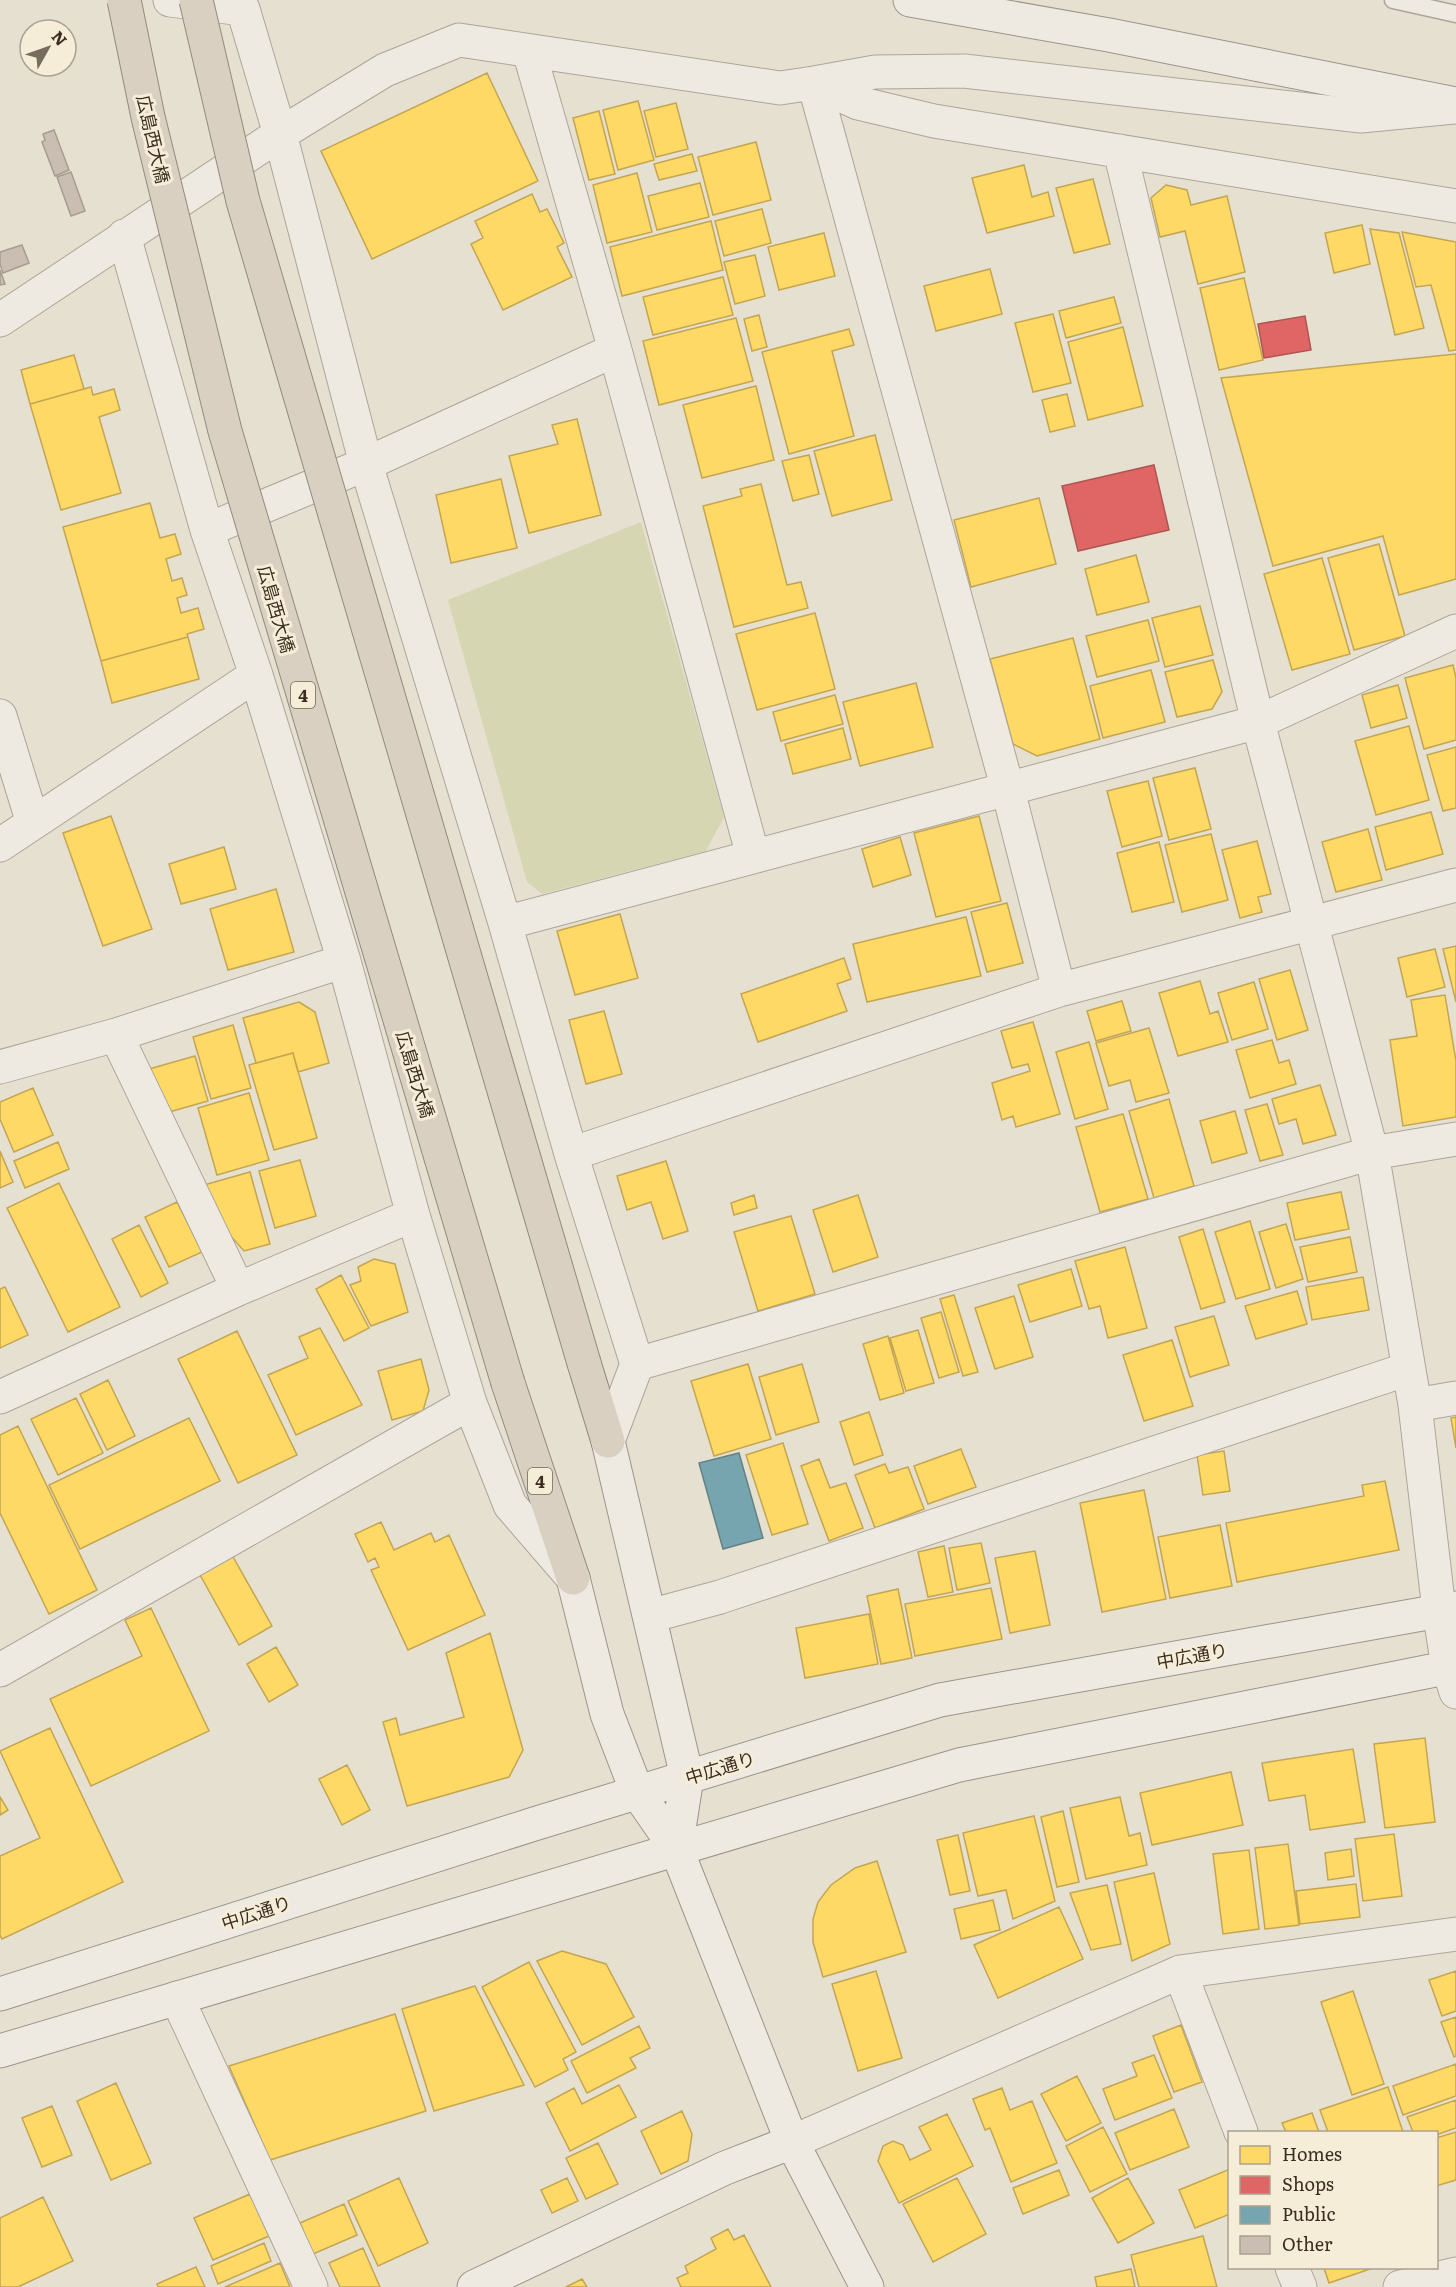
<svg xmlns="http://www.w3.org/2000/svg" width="1456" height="2287" font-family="Literata,'Noto Sans JP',serif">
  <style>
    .green { fill: #d6d6b3 }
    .homes { fill: #ffd966; stroke: #c4a551; stroke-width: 1.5 }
    .shops { fill: #e06666; stroke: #af5551; stroke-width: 1.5 }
    .public { fill: #76a5af; stroke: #658184; stroke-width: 1.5 }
    .building { fill: #cabeb2; stroke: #a79c90; stroke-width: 1.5 }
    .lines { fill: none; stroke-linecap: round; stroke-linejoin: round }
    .lane-casing { stroke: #aca599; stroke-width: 19 }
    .street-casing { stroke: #aca599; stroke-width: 35 }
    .secondary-casing { stroke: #9b948a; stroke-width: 35 }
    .highway-casing { stroke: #918a80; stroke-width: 35 }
    .lane { stroke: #eeeae2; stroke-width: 16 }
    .street { stroke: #eeeae2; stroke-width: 33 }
    .secondary { stroke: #eeeae2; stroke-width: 33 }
    .highway { stroke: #d9d0c2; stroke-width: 33 }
    .highway-bridge-casing { stroke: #918a80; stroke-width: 35; stroke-linecap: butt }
    .highway-bridge { stroke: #d9d0c2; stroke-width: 33 }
    .labels { text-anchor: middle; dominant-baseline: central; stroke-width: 6; stroke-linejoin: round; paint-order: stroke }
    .shield { fill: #f6edd8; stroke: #746757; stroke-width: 1.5 }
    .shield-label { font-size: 16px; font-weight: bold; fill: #3c2d20 }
    .street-label { font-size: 18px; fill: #3c2d20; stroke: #f6edd8 }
  </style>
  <rect width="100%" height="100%" fill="#e6e0d1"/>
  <!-- green -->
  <path class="green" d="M641 522 724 817 706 851 542 894 527 882 448 600Z"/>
  <!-- homes -->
  <path class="homes" d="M487 73 538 181 372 259 321 151Z
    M638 101 654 160 618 170 603 110Z
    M676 103 688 149 656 157 644 111Z
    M599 111 615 174 589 180 573 118Z
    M756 142 771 200 713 215 698 157Z
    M692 154 697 171 659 180 654 164Z
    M1024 165 1032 197 1048 192 1054 216 987 233 972 178Z
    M637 173 652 232 607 243 593 185Z
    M1093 179 1110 244 1074 253 1056 188Z
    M700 183 709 217 657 230 648 196Z
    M1166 185 1187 190 1191 205 1227 196 1245 272 1198 284 1185 231 1160 237 1151 198Z
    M532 194 540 212 547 209 564 243 557 247 572 277 503 310 471 244 483 238 475 221Z
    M762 209 771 243 724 256 715 221Z
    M711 221 723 270 622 296 610 247Z
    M1362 225 1370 264 1334 273 1325 233Z
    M1370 229 1399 233 1424 328 1395 335Z
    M1402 232 1456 242V350L1449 351 1431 285 1416 287Z
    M824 233 835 276 779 290 768 247Z
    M755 255 765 296 735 304 724 262Z
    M990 269 1002 314 936 331 924 286Z
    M723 277 733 315 653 335 643 297Z
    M1244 278 1263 360 1219 370 1200 288Z
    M1114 297 1121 323 1066 338 1059 311Z
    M1053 314 1071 383 1033 392 1015 323Z
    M759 315 767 347 752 351 744 319Z
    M736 318 753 381 659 405 643 341Z
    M1123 327 1143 406 1088 420 1068 342Z
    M849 329 854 345 832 351 854 436 789 454 762 352Z
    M1456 354V579L1399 595 1383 536 1273 566 1221 378Z
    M74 355 84 389 30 404 21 370Z
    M756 386 774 460 702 478 683 405Z
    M91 387 93 395 114 389 120 410 99 417 121 493 61 510 30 404Z
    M1067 394 1075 426 1050 432 1042 400Z
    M577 419 601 515 529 533 509 456 558 444 552 425Z
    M875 435 892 500 832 516 814 451Z
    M809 455 819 494 793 501 782 461Z
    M501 479 517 548 451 563 436 495Z
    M761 484 787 585 801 582 808 608 734 627 703 506 742 496 740 489Z
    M1039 498 1056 564 971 587 954 520Z
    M150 503 160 538 175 534 181 554 166 559 172 581 182 578 187 595 177 598 181 613 198 608 204 629 187 634 188 637 101 661 63 527Z
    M1379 544 1405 636 1354 650 1328 558Z
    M1136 555 1149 602 1097 615 1085 569Z
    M1322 558 1350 654 1292 670 1264 574Z
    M1200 606 1213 655 1165 667 1152 618Z
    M815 613 835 689 757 710 736 634Z
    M1148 620 1159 661 1097 677 1086 636Z
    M188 637 199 679 112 703 101 661Z
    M1073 638 1100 739 1037 756 1013 744 990 659Z
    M1213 660 1222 692 1212 709 1177 717 1165 672Z
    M1453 665 1456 678V740L1424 749 1405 678Z
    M1151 670 1165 722 1103 738 1090 686Z
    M916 683 933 747 860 766 843 702Z
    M1398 685 1407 718 1371 728 1362 695Z
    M835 695 843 724 781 741 773 712Z
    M1409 726 1429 800 1376 815 1355 741Z
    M843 728 851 759 793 774 785 744Z
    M1456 747V808L1443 811 1427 755Z
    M1195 768 1211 829 1169 840 1153 778Z
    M1148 781 1162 836 1122 847 1107 791Z
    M1431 812 1443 854 1386 870 1375 827Z
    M111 816 152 929 103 946 63 833Z
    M979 816 1001 901 936 917 914 833Z
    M1368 829 1382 880 1336 892 1322 842Z
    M1211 834 1228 900 1182 912 1165 845Z
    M900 837 911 875 873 887 862 849Z
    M1257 841 1271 894 1258 897 1262 912 1240 918 1222 850Z
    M1159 842 1174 902 1132 912 1117 853Z
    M224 847 236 889 181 904 169 864Z
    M276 889 294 952 228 970 210 909Z
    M1007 903 1023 963 987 972 971 912Z
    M620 914 638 978 575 995 557 931Z
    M966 917 981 976 867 1002 853 944Z
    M1456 946V1002L1443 949Z
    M1435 949 1445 987 1407 997 1398 958Z
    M844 958 851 979 837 984 847 1011 758 1042 741 994Z
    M1290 970 1308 1030 1277 1040 1259 979Z
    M1200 981 1210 1014 1218 1011 1228 1042 1178 1056 1159 993Z
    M1254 982 1268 1029 1232 1040 1218 993Z
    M1445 995 1456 1061V1117L1403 1126 1390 1040 1417 1036 1411 1000Z
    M1122 1001 1131 1031 1096 1041 1087 1011Z
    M299 1002 315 1012 329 1063 298 1072 293 1053 256 1063 243 1018Z
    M604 1011 622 1074 586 1084 569 1020Z
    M1033 1022 1060 1114 1016 1127 1013 1116 1002 1120 992 1083 1030 1071 1028 1064 1012 1068 1001 1031Z
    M233 1025 251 1088 211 1099 193 1037Z
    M1149 1028 1169 1093 1136 1102 1130 1080 1109 1086 1096 1043Z
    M1272 1040 1279 1063 1289 1060 1296 1084 1250 1098 1236 1050Z
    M1089 1042 1108 1109 1075 1119 1056 1052Z
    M293 1053 317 1138 274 1150 249 1065Z
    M195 1056 208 1101 162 1114 149 1069Z
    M1320 1085 1336 1135 1303 1144 1296 1119 1279 1124 1272 1099Z
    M33 1088 53 1135 14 1152 0 1119V1102Z
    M249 1093 269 1160 217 1175 198 1108Z
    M1169 1099 1194 1186 1154 1198 1129 1111Z
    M1267 1104 1283 1155 1260 1161 1245 1110Z
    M1235 1111 1247 1153 1212 1163 1200 1121Z
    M1123 1114 1148 1199 1100 1212 1076 1127Z
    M58 1142 69 1169 25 1188 14 1161Z
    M0 1151 13 1182 0 1188Z
    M300 1160 316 1216 275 1228 259 1171Z
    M666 1161 688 1231 663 1239 651 1202 627 1210 617 1176Z
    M250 1172 270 1244 244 1251 213 1216 204 1185Z
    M59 1183 120 1307 68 1332 7 1208Z
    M1341 1192 1349 1229 1295 1240 1287 1203Z
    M754 1195 757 1208 734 1215 731 1203Z
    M858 1195 878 1257 833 1272 813 1210Z
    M177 1202 202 1252 169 1267 145 1217Z
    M791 1216 815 1294 758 1311 734 1232Z
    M1250 1221 1270 1289 1236 1299 1215 1232Z
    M1286 1224 1303 1279 1276 1288 1259 1232Z
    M139 1225 168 1283 141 1297 112 1239Z
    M1203 1229 1225 1302 1201 1309 1179 1237Z
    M1350 1237 1357 1272 1308 1282 1300 1247Z
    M1125 1247 1147 1328 1108 1338 1100 1306 1089 1309 1075 1261Z
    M374 1259 395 1264 408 1312 371 1326 350 1285 361 1281 358 1267Z
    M1071 1269 1082 1306 1030 1322 1018 1285Z
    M341 1275 369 1328 344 1341 316 1289Z
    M1363 1277 1369 1310 1312 1320 1306 1287Z
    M5 1287 28 1335 0 1348V1289Z
    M1297 1291 1307 1324 1256 1339 1245 1306Z
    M954 1295 978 1372 963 1376 940 1299Z
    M1014 1296 1033 1357 995 1369 975 1308Z
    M941 1312 959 1372 939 1378 921 1318Z
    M1214 1316 1229 1365 1190 1377 1175 1327Z
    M320 1328 362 1405 296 1435 268 1375 308 1358 299 1337Z
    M918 1330 934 1383 906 1391 890 1338Z
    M237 1331 297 1455 238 1483 178 1359Z
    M888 1336 904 1393 880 1400 863 1344Z
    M1172 1340 1193 1406 1144 1421 1123 1355Z
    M421 1359 429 1390 423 1411 392 1420 378 1371Z
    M748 1364 771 1439 714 1456 691 1381Z
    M802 1364 819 1422 776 1435 759 1377Z
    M108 1380 135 1436 107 1450 80 1394Z
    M76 1398 103 1453 58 1475 31 1419Z
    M869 1412 883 1455 854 1465 840 1422Z
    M1456 1417V1448L1451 1418Z
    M189 1418 220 1481 80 1549 49 1485Z
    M18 1426 97 1590 49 1614 0 1513V1435Z
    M783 1443 808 1524 772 1535 746 1455Z
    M961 1449 976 1487 928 1504 914 1466Z
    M1224 1451 1230 1491 1203 1495 1197 1455Z
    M819 1459 830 1488 846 1483 863 1528 829 1541 801 1466Z
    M885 1464 889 1473 908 1467 924 1509 875 1528 855 1475Z
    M1385 1481 1399 1550 1237 1582 1226 1523 1364 1496 1362 1485Z
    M1144 1490 1166 1599 1102 1612 1080 1503Z
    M381 1522 394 1550 431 1533 435 1542 449 1535 485 1615 408 1650 371 1570 379 1567 375 1558 368 1562 355 1534Z
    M1220 1525 1232 1586 1170 1598 1158 1537Z
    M981 1543 990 1583 957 1590 949 1548Z
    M944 1546 953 1592 928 1597 918 1552Z
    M1035 1551 1050 1625 1010 1633 995 1558Z
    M232 1555 272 1626 239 1645 199 1573Z
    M991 1588 1002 1639 915 1656 905 1604Z
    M898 1589 912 1658 881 1664 867 1596Z
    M151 1608 209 1731 91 1786 50 1699 142 1656 125 1620Z
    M869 1614 878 1664 805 1678 796 1628Z
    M490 1633 523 1750 509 1777 407 1806 383 1722 396 1718 400 1735 464 1717 446 1653Z
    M276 1647 298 1685 269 1702 247 1664Z
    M50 1728 123 1882 2 1939 0 1935V1856L40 1838 0 1751Z
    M1425 1738 1435 1822 1385 1828 1374 1744Z
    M1353 1749 1365 1822 1310 1830 1305 1795 1269 1801 1262 1763Z
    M347 1765 370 1810 342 1825 319 1779Z
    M1231 1772 1243 1825 1152 1845 1140 1793Z
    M0 1797 8 1810 0 1815Z
    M1120 1797 1129 1836 1140 1833 1147 1865 1086 1879 1070 1808Z
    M1063 1811 1079 1882 1057 1887 1041 1817Z
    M1034 1816 1055 1901 1013 1919 1006 1890 978 1896 963 1833Z
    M1394 1834 1402 1896 1363 1901 1355 1839Z
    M958 1835 970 1891 950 1895 937 1840Z
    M1288 1844 1299 1925 1265 1929 1255 1848Z
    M1351 1849 1354 1876 1328 1880 1325 1853Z
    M1249 1850 1259 1929 1223 1934 1213 1854Z
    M877 1861 906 1952 823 1977 813 1942V1919L818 1902 831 1885 855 1868Z
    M1154 1873 1170 1944 1132 1961 1114 1882Z
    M1356 1884 1360 1917 1300 1924 1296 1891Z
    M1107 1885 1121 1944 1091 1950 1070 1893Z
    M993 1900 1000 1930 961 1939 954 1909Z
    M1059 1907 1083 1959 998 1998 974 1945Z
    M562 1951 606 1964 634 2017 582 2045 537 1961Z
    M529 1962 576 2052 563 2059 568 2070 535 2087 482 1987Z
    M876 1971 902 2058 858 2071 832 1984Z
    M1456 1971V2011L1442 2016 1429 1980Z
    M475 1986 524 2085 434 2111 402 2009Z
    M1353 1991 1384 2084 1352 2095 1321 2002Z
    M395 2014 426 2111 270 2160 229 2066Z
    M1456 2017V2056L1454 2057 1441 2022Z
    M1181 2025 1202 2082 1174 2092 1153 2036Z
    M639 2026 650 2048 630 2058 636 2068 587 2093 571 2061Z
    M1154 2055 1172 2098 1115 2120 1103 2089 1137 2076 1132 2063Z
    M1456 2064V2096L1403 2115 1393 2086Z
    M1077 2076 1101 2123 1066 2141 1041 2094Z
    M116 2083 151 2163 111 2180 77 2101Z
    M619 2085 636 2117 570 2151 546 2103 574 2088 582 2104Z
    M1388 2087 1403 2132H1328L1320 2110Z
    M1002 2088 1010 2110 1032 2101 1057 2163 1011 2182 990 2128 985 2130 973 2099Z
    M1456 2100V2128L1436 2135V2132H1413L1407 2117Z
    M52 2106 72 2155 42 2167 22 2118Z
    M1174 2109 1189 2147 1130 2170 1115 2133Z
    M682 2111 692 2134 688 2161 661 2174 641 2131Z
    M1312 2113 1319 2132H1286L1282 2123Z
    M947 2114 973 2166 899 2203 878 2161 883 2146 893 2141 903 2145 910 2160 931 2150 919 2127Z
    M1103 2127 1127 2174 1090 2192 1066 2146Z
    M1456 2132V2180L1436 2186V2138Z
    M598 2143 618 2184 586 2199 566 2158Z
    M1230 2169V2214L1195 2228 1179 2190Z
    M1059 2170 1069 2195 1023 2214 1013 2188Z
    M399 2178 428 2243 378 2266 348 2201Z
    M567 2178 578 2201 552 2213 541 2190Z
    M957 2178 986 2234 933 2262 903 2204Z
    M1128 2178 1154 2223 1118 2243 1092 2198Z
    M250 2194 269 2236 213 2260 194 2218Z
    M43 2197 73 2261 18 2287H0V2218Z
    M344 2204 357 2235 313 2254 300 2223Z
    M728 2229 734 2240 744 2235 771 2287H681L677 2278 688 2273 685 2266 716 2249 711 2238Z
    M1203 2236 1217 2287H1139L1131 2255Z
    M264 2243 271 2261 218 2284 211 2266Z
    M363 2248 380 2287H340L329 2263Z
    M280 2263 290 2287H225Z
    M196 2267 205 2287H158L157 2284Z
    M1324 2268H1373L1329 2283Z
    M1131 2269 1135 2287H1097L1095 2277Z
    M582 2279 587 2287H566Z"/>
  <!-- shops -->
  <path class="shops" d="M1305 316 1311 350 1264 358 1258 324Z
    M1154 465 1169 530 1078 551 1062 486Z"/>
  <!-- public -->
  <path class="public" d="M739 1453 763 1538 723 1549 699 1463Z"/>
  <!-- building -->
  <path class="building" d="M54 130 69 170 55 176 42 142 45 140 43 134Z
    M71 172 85 211 71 216 57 177Z
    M22 245 29 263 3 273 0 264V252Z
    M0 270 5 284 0 285Z"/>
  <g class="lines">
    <!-- lane casing -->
    <g class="lane-casing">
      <path id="lane" d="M1393 0 1456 14"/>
    </g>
    <!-- street casing -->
    <g class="street-casing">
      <path id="street" d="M170 0 243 9 280 134 366 464 505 923 571 1154 637 1364 608 1441
        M529 51 615 350 753 856
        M1120 151 1258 722 1372 1153 1415 1405 1439 1610 1448 1667 1456 1692
        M124 236 207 530 256 675 344 961 413 1215 470 1403 510 1505 573 1578
        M0 320 280 134 385 70 459 40 780 88 814 83 858 103 934 121 1456 206
        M207 530 366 464 615 350
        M0 716 33 823
        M0 845 256 675
        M505 923 1258 722 1456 631
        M1059 990 1008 790 814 83 875 72 964 71 1361 116 1454 107
        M116 1035 238 1289
        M0 1067 116 1035 344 961
        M571 1154 1059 990 1456 885
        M637 1364 1372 1153 1456 1139
        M0 1397 238 1289 413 1215
        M1415 1405 1456 1398
        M650 1616 720 1597 1408 1369
        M0 1670 470 1403
        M1180 1972 1241 2132
        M177 1998 311 2287
        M792 2142 1180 1972 1456 1934
        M1292 2268 1300 2287
        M1400 2287 1456 2274"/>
    </g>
    <!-- secondary casing -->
    <g class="secondary-casing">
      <path id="secondary" d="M910 0 1109 35 1456 104
        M608 1441 687 1777 676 1848
        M573 1578 607 1714 637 1792 676 1848 792 2142 867 2287
        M0 1994 534 1824 940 1700 1456 1608
        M0 2051 959 1765 1456 1666
        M474 2287 725 2168 792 2142"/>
    </g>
    <!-- highway casing -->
    <g class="highway-casing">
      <path id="highway" d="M584 1363 608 1441
        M508 1383 573 1578"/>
    </g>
    <!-- lane -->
    <use href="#lane" class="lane"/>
    <!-- street -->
    <use href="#street" class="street"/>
    <!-- secondary -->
    <use href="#secondary" class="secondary"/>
    <!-- highway -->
    <use href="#highway" class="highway"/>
    <!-- highway-bridge casing -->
    <g class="highway-bridge-casing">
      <path id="highway-bridge" d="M124 0 148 117 225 431 508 1383
        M196 0 243 201 584 1363"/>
    </g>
    <!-- highway-bridge -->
    <use href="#highway-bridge" class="highway-bridge"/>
  </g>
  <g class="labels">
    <!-- shield labels -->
    <g class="shield">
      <rect x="291" y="682" width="24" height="26" rx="4.5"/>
      <rect x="528" y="1468" width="24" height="26" rx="4.5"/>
    </g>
    <g class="shield-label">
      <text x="303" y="695">4</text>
      <text x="540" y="1481">4</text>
    </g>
    <!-- street labels -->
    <g class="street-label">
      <text transform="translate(154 139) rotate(77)">広島西大橋</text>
      <text transform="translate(277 609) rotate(74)">広島西大橋</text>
      <text transform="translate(416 1074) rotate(73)">広島西大橋</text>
      <text transform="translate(1192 1655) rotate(-10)">中広通り</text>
      <text transform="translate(720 1767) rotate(-17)">中広通り</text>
      <text transform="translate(256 1912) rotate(-18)">中広通り</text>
    </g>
  </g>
  <!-- legend -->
  <rect x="1228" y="2131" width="210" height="138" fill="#f6edd8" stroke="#aca08e" stroke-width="1.5"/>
  <rect x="1240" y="2146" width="30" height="18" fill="#ffd966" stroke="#aca08e" stroke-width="1.5"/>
  <text x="1282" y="2161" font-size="18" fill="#3c2d20">Homes</text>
  <rect x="1240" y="2176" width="30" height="18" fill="#e06666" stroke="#aca08e" stroke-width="1.5"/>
  <text x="1282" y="2191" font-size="18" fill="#3c2d20">Shops</text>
  <rect x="1240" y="2206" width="30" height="18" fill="#76a5af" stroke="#aca08e" stroke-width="1.5"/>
  <text x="1282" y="2221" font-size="18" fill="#3c2d20">Public</text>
  <rect x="1240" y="2236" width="30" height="18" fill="#cabeb2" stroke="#aca08e" stroke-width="1.5"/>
  <text x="1282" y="2251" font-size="18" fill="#3c2d20">Other</text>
  <!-- north arrow -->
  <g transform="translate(48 48) rotate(50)"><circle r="28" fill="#f6edd8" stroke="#aca08e" stroke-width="1.5"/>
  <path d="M0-4.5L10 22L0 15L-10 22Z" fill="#786c5e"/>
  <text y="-9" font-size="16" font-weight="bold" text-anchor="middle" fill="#3c2d20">N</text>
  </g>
</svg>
